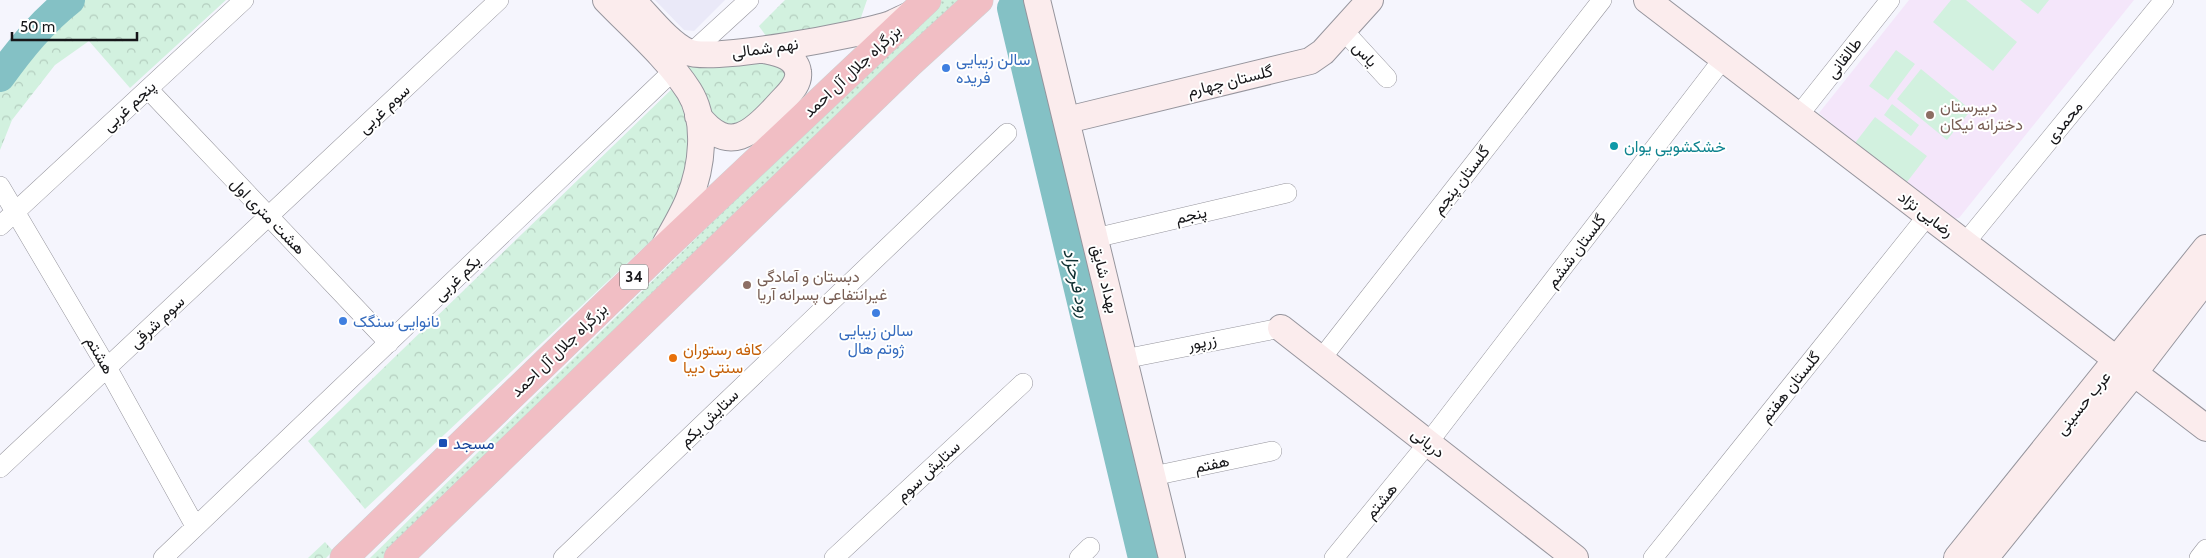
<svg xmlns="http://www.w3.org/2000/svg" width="2206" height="558" font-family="Cabin,Vazirmatn,sans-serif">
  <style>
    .built { fill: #eae9f8 }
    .education { fill: #f4e6fa }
    .grass { fill: url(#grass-dots) }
    .forest { fill: url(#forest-crowns) }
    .garden { fill: #d2f1df }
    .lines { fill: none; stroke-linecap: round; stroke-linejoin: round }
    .river { stroke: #84c1c5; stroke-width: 30 }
    .street-casing { stroke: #96959d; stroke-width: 20 }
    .secondary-casing { stroke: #96959d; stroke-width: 28 }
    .highway-casing { stroke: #d0d0d1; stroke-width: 29 }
    .street { stroke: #fff; stroke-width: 19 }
    .secondary { stroke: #fbeced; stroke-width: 26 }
    .highway { stroke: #f1bec4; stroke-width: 28 }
    .shop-dot { fill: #3f7fe0; stroke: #fff; stroke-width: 2 }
    .education-dot { fill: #8d6e63; stroke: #fff; stroke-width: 2 }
    .culture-dot { fill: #0f9aa8; stroke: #fff; stroke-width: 2 }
    .food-dot { fill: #e8710a; stroke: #fff; stroke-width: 2 }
    .transit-dot { fill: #1a4fb4; stroke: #fff; stroke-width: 2 }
    .labels { text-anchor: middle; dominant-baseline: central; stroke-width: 4; stroke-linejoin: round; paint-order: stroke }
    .shield { fill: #fff; stroke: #5c5c5e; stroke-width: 1 }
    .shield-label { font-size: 15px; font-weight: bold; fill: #161619 }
    .street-label { font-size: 16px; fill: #161619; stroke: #fff }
    .shop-label { font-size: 16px; fill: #366cbe; stroke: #fff; text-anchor: start }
    .education-label { font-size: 16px; fill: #785e54; stroke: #fff; text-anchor: start }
    .culture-label { font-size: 16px; fill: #0d838f; stroke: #fff; text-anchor: start }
    .food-label { font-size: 16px; fill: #c56008; stroke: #fff; text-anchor: start }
    .transit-label { font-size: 16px; fill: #164399; stroke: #fff; text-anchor: start }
    .water-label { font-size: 18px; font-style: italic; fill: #113133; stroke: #fff }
  </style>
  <defs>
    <pattern id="grass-dots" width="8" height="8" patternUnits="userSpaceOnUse" patternTransform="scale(1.25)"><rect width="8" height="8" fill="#d2f1df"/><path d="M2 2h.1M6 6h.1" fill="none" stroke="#b4cebf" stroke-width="1.8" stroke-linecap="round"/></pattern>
    <pattern id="forest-crowns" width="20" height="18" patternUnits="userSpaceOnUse" patternTransform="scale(1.25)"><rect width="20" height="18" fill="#d2f1df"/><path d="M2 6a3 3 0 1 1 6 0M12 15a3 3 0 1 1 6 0" fill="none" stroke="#b4cebf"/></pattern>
  </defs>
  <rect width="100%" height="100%" fill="#f5f5fd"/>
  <!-- built -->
  <path class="built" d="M655 0H725L694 31 684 30Z"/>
  <!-- education -->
  <path class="education" d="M1909 0H2134L1959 218 1945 220 1819 113Z"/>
  <!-- grass -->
  <path class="grass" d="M942 0H962L384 558H370L890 48Z"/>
  <!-- forest -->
  <path class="forest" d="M84 0H226L130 88 89 41 55 65 12 120 0 150C0 132 0 104 0 88 3 73 69 10 84 0Z
    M785 0H867L858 26 768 39 759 26Z
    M778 60 791 74 746 127 722 131 676 61Z
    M676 85 693 145 680 193 656 236 365 509 308 441Z
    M325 542 333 551 326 558H308Z"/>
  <!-- garden -->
  <path class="garden" d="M1951 0H1966L2017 42 1993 71 1933 22Z
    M2020 0H2049L2038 14Z
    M1896 50 1915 64 1888 100 1869 86Z
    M1921 69 1971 110 1947 140 1897 99Z
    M1892 104 1919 125 1911 136 1884 115Z
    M1875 117 1927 156 1907 182 1855 143Z"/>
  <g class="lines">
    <!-- river -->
    <path class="river" d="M1012 8 1143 558
      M0 77C21 48 42 22 70 0"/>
    <!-- street casing -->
    <g class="street-casing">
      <path id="street" d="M1343 30 1387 78
        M690 54 749 0
        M148 89 389 343
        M1798 116 1890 0
        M0 186 108 369 195 526
        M0 226 244 0
        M1095 238 1287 193
        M1965 243 2164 0
        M1124 359 1281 328
        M1321 359 1602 0
        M0 468 499 0
        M1153 476 1272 451
        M163 558 674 70
        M563 558 1007 133
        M834 558 1023 383
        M1079 558 1090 547
        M1334 558 1428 443 1723 59
        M1653 558 1928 215
        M2199 558 2206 549"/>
    </g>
    <!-- secondary casing -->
    <g class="secondary-casing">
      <path id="secondary" d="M606 0C634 29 667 57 689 91 708 121 702 168 689 199 683 214 674 229 666 243
        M632 0C647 15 669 44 688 52 711 63 863 34 891 24 898 21 905 17 912 14
        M1037 0 1172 558
        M1647 0 2206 428
        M698 116C729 156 753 133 779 104 787 95 800 85 798 72 796 56 777 53 764 50
        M1067 120 1310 61 1323 52 1370 0
        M1281 328 1575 558
        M1957 558 2206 248
        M1985 558 2134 373 2206 279"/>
    </g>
    <!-- highway casing -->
    <g class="highway-casing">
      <path id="highway" d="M344 558 660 252 927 0
        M398 558 909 64 979 0"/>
    </g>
    <!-- street -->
    <use href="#street" class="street"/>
    <!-- secondary -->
    <use href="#secondary" class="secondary"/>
    <!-- highway -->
    <use href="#highway" class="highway"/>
  </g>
  <!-- markers -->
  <g class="shop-dot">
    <circle cx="946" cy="68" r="5"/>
    <circle cx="876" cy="313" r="5"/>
    <circle cx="343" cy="321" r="5"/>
  </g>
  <g class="education-dot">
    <circle cx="1930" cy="115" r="5"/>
    <circle cx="747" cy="285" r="5"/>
  </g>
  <circle class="culture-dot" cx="1614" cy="146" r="5"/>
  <circle class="food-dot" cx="673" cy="358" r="5"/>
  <rect class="transit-dot" x="438" y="438" width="10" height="10" rx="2.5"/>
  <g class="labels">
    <!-- shield labels -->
    <rect class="shield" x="620" y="264.5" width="28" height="25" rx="4"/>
    <g class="shield-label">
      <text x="634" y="277">34</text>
    </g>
    <!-- street labels -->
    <g class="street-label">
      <text transform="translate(765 48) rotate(-8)">نهم شمالی</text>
      <text transform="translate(1365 54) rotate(47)">یاس</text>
      <text transform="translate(1844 58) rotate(-52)">طالقانی</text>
      <text transform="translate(852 71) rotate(-43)">بزرگراه جلال آل احمد</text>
      <text transform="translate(1230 81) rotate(-14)">گلستان چهارم</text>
      <text transform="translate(129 106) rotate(-43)">پنجم غربی</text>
      <text transform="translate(384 109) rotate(-43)">سوم غربی</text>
      <text transform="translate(2064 122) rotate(-51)">محمدی</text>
      <text transform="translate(1461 180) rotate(-52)">گلستان پنجم</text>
      <text transform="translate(1926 214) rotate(37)">رضایی نژاد</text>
      <text transform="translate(1191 215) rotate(-13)">پنجم</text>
      <text transform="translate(268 216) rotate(46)">هشت‌ متری اول</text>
      <text transform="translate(1576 251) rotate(-53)">گلستان ششم</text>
      <text transform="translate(457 278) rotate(-44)">یکم غربی</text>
      <text transform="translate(1105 279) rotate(76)">بهداد شایق</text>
      <text transform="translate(157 322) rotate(-43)">سوم شرقی</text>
      <text transform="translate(1202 342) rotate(-12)">زرپور</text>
      <text transform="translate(559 350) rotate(-44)">بزرگراه جلال آل احمد</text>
      <text transform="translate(100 355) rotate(60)">هشتم</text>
      <text transform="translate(1790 387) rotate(-51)">گلستان هفتم</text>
      <text transform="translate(2083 403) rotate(-51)">عرب حسینی</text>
      <text transform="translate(709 418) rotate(-44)">ستایش یکم</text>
      <text transform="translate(1428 443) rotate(38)">دریانی</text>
      <text transform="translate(1212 464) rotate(-12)">هفتم</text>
      <text transform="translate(928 471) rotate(-43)">ستایش سوم</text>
      <text transform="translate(1381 501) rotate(-50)">هشتم</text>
    </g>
    <!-- shop labels -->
    <g class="shop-label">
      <text x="956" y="59">سالن زیبایی<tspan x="956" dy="18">فریده</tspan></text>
      <text x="353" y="321">نانوایی سنگک</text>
      <text x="876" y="330" text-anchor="middle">سالن زیبایی<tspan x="876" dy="18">ژوتم هال</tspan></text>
    </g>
    <!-- education labels -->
    <g class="education-label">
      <text x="1940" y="106">دبیرستان<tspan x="1940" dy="18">دخترانه نیکان</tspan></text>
      <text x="757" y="276">دبستان و آمادگی<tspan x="757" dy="18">غیرانتفاعی پسرانه آریا</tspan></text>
    </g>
    <!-- culture labels -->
    <g class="culture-label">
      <text x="1624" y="146">خشکشویی یوان</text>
    </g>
    <!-- food labels -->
    <g class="food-label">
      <text x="683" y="349">کافه رستوران<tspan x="683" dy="18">سنتی دیبا</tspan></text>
    </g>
    <!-- transit labels -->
    <g class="transit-label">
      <text x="453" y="443">مسجد</text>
    </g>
    <!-- water labels -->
    <g class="water-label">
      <text transform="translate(1077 283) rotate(77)">رود فرحزاد</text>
    </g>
  </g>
  <!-- scale -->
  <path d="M12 32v8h125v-8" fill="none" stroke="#161619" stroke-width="2.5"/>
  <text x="20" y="32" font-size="15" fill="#161619" stroke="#ffffff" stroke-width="4" paint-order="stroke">50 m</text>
</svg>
